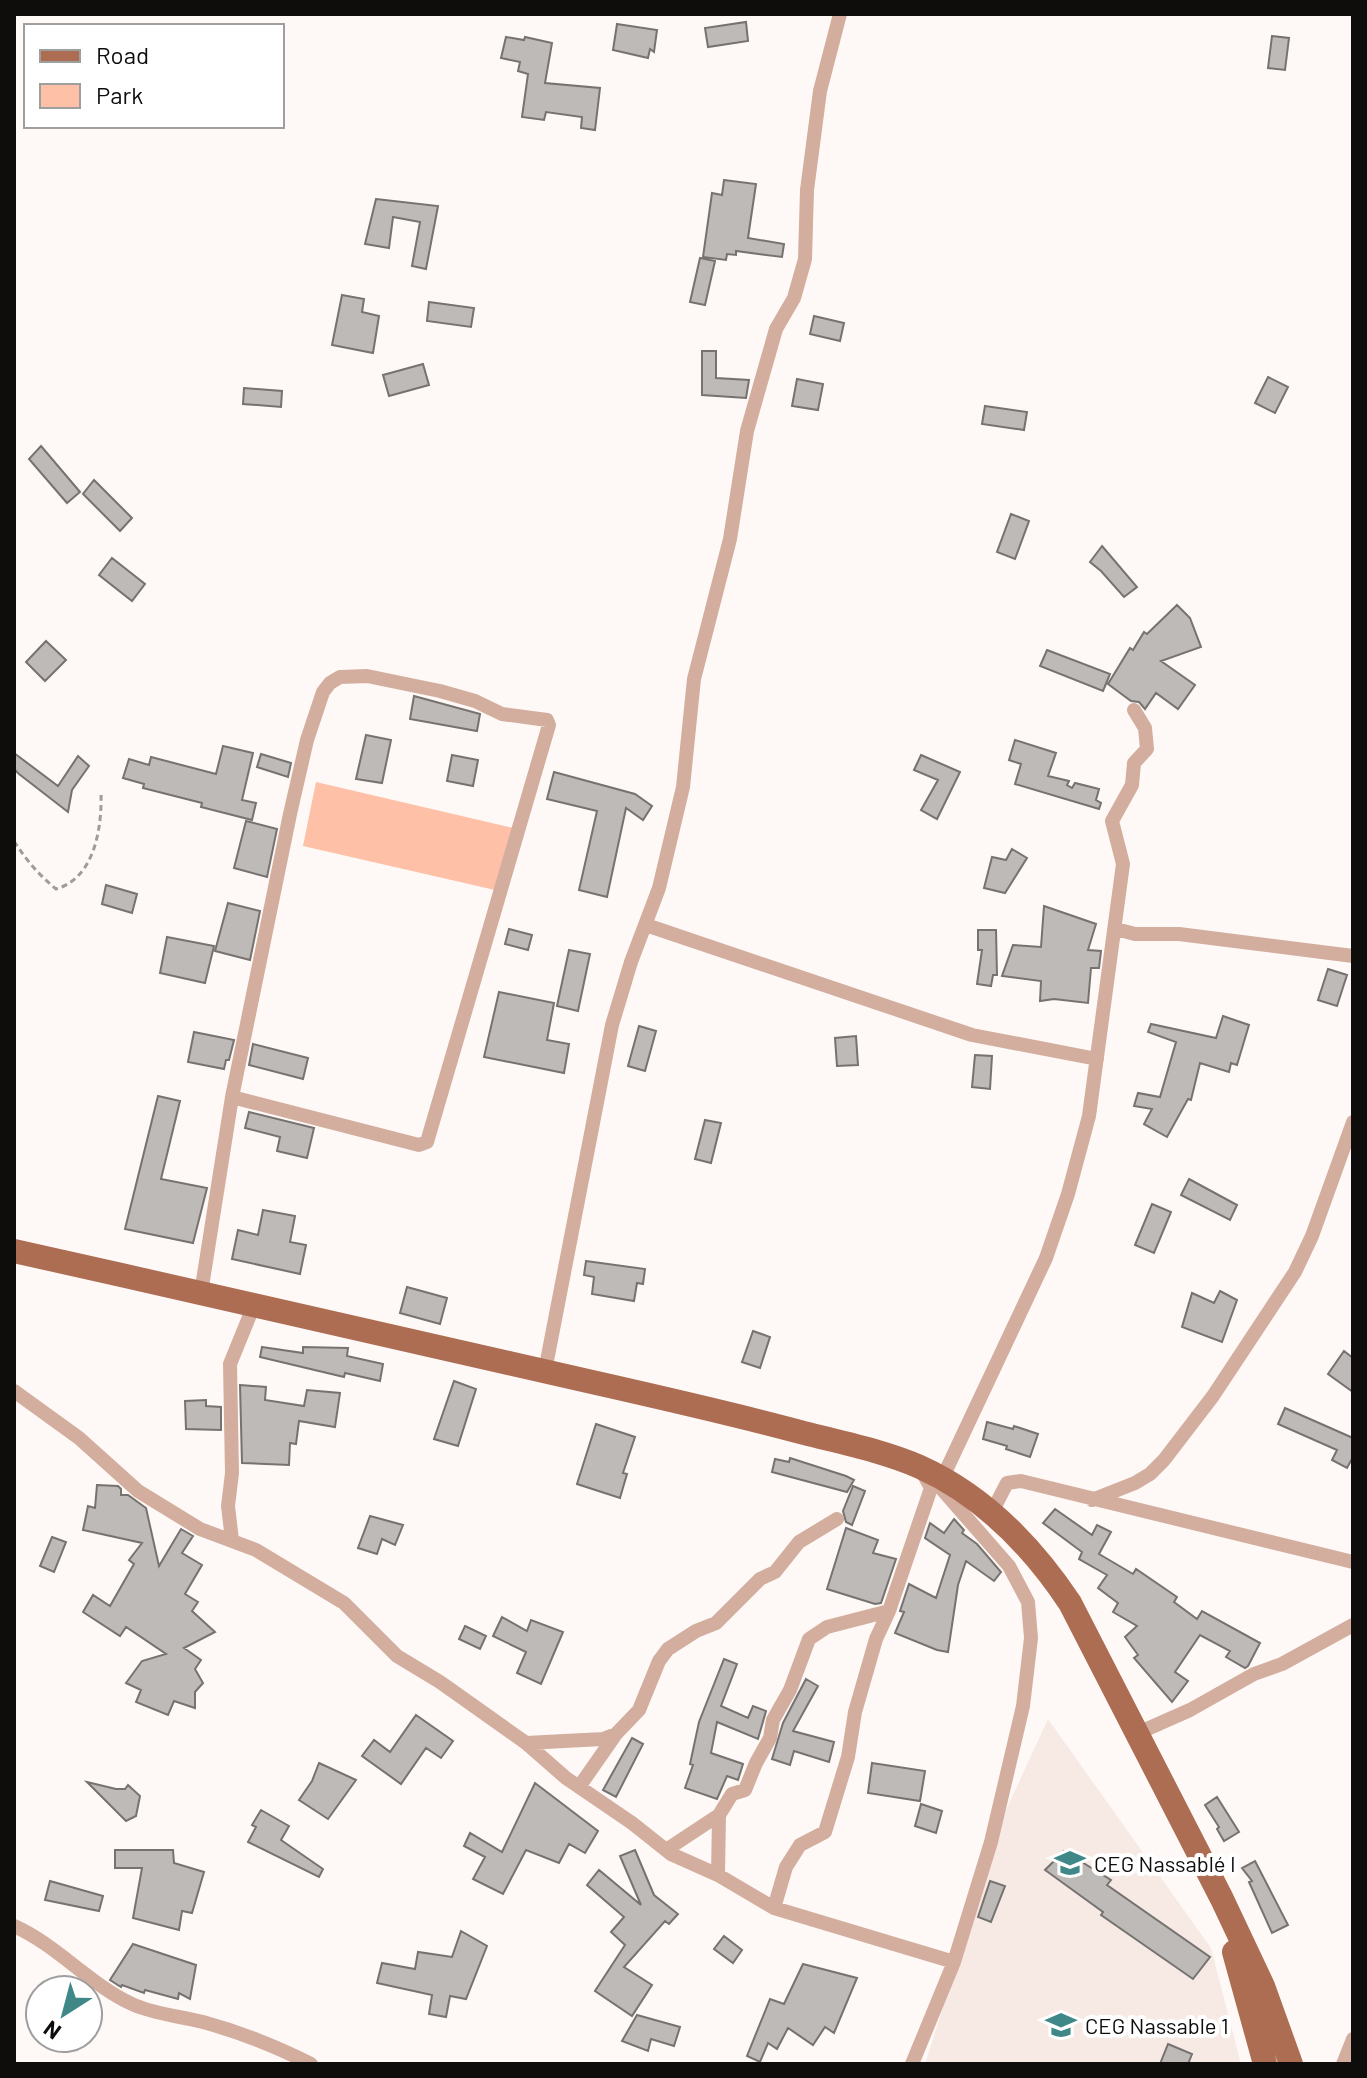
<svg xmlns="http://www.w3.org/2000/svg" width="1367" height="2078" font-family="Barlow,sans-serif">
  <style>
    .built { fill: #f7eae5 }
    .green { fill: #fec0a7 }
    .building { fill: #bebab8; stroke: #767270; stroke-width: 2 }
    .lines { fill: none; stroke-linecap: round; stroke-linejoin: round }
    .path { stroke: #a09c9b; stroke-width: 3; stroke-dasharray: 6 4; stroke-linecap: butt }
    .street { stroke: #d3ae9f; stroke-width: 14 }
    .primary { stroke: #ad6d53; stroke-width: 24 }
    .labels { text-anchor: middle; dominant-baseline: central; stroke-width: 8; stroke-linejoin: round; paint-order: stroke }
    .poi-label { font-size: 22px; fill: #0e0d0c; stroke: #fff; text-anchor: start }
  </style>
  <rect width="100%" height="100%" fill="#fef9f7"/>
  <!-- built -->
  <path class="built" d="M1048 1719 1211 1948 1241 2064H925L1005 1812Z"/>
  <!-- green -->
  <path class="green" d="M316 782 513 828 495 890 303 846Z"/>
  <!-- building -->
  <path class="building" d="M746 22 748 41 708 47 705 28Z
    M617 24 657 30 654 52 650 49 648 58 613 50Z
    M1272 36 1289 38 1285 70 1268 68Z
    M506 37 524 40 525 37 552 43 545 83 600 88 595 130 581 128 582 117 546 112 544 120 522 117 528 74 518 71 520 62 501 58Z
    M724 180 756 184 748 238 784 244 782 257 736 251V255L727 254 726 260 703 257 712 193 722 195Z
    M376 199 438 206 426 269 412 266 420 222 393 217 389 248 365 244Z
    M700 258 715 261 705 305 690 302Z
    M342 295 364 299 362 312 379 316 373 353 332 345Z
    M429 302 474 308 471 327 427 321Z
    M814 316 844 323 840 341 810 334Z
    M702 351H716V378L749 380 746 398 702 395Z
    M423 364 429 385 389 396 383 375Z
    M1268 377 1288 387 1275 413 1255 403Z
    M797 379 823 384 818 410 792 406Z
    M244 388 282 391 281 407 243 404Z
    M985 406 1027 412 1024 430 982 424Z
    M41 446 80 492 67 503 29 459Z
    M94 480 132 518 120 531 83 494Z
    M1011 514 1029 521 1015 559 997 552Z
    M1102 546 1137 587 1124 597 1101 571 1090 562Z
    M112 558 145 584 132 601 99 575Z
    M1177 605 1190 618 1201 647 1161 661 1195 685 1178 709 1156 693 1145 709 1139 702 1131 701 1108 684 1130 648 1133 650 1144 632 1147 634Z
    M46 641 66 660 45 681 26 662Z
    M1047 650 1110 674 1103 691 1040 666Z
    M414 696 480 714 477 731 410 719Z
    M366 735 391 740 382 783 356 779Z
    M1015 740 1056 753 1048 776 1069 781 1067 785 1072 788 1075 783 1099 789 1096 800 1101 803 1099 809 1015 784 1021 764 1009 760Z
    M223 746 253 753 242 800 256 803 252 820 201 807 202 803 143 788 144 784 123 778 129 759 149 765 151 757 216 774Z
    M14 753 58 786 78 756 89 766 72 790 68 812 19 774 14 769Z
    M261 754 291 763 288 777 257 767Z
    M452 755 478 760 473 786 447 781Z
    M921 755 960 772 937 819 921 810 938 780 914 770Z
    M554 772 635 794 652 806 643 820 626 808 607 897 579 890 597 811 547 799Z
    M246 821 277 829 267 877 234 868Z
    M1012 849 1027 858 1005 893 984 888 992 857 1006 860Z
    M106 885 137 894 132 913 102 904Z
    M228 903 260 911 250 960 215 951Z
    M1044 906 1096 924 1088 950 1101 951 1099 968H1091L1088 1003 1054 999 1040 1001 1041 981 1002 976 1013 945 1041 947Z
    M509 929 532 935 528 950 505 944Z
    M978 930H996L997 975H993L991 986 977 984 982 950H978Z
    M167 937 214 946 205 983 160 973Z
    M569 950 590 954 578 1011 557 1006Z
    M1328 969 1347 975 1337 1006 1318 1000Z
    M499 992 554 1003 547 1040 569 1044 564 1073 484 1057Z
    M1223 1016 1249 1025 1237 1065 1231 1063 1229 1072 1200 1063 1191 1100 1188 1099 1167 1137 1144 1124 1152 1109 1134 1106 1138 1093 1160 1097 1176 1042 1148 1032 1151 1024 1216 1038Z
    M639 1026 656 1031 645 1071 628 1066Z
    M194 1032 234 1040 229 1060H226L224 1069 188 1062Z
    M856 1036 858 1065 837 1066 835 1038Z
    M253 1044 308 1058 303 1079 249 1065Z
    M975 1055 992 1056 990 1089 972 1087Z
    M158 1096 180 1101 161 1179 207 1188 193 1243 125 1229Z
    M249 1112 314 1128 307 1158 277 1151 280 1137 245 1128Z
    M705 1120 721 1123 711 1163 695 1159Z
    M1189 1179 1237 1205 1230 1220 1181 1195Z
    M1152 1204 1171 1212 1154 1253 1135 1245Z
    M263 1210 295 1216 290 1242 306 1245 300 1274 232 1259 238 1230 258 1235Z
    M586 1261 645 1269 643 1284 637 1283 634 1301 592 1294 594 1277 584 1275Z
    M407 1287 447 1298 440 1324 400 1313Z
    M1220 1291 1237 1300 1222 1342 1182 1327 1192 1293 1214 1303Z
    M753 1331 770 1337 760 1368 742 1362Z
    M262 1347 303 1353V1347L348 1348 347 1356 383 1364 380 1381 345 1373 344 1377 260 1357Z
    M1344 1351 1353 1358V1392L1328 1374Z
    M454 1381 476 1389 458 1446 434 1439Z
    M240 1385 266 1387 265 1400 304 1406 307 1390 340 1393 335 1427 299 1421 296 1444 290 1443 289 1465 242 1463Z
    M206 1400V1406L221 1407V1430L186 1429 185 1401Z
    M1285 1408 1353 1438V1457L1347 1468 1332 1460 1337 1450 1278 1424Z
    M987 1422 1013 1429 1014 1426 1038 1434 1030 1457 1006 1449 1007 1446 983 1439Z
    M596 1424 635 1437 623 1473 627 1474 620 1498 577 1484Z
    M790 1458 846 1476 854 1480 847 1492 772 1472 775 1459 789 1462Z
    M97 1485 118 1486 121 1489V1495H128L146 1508 159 1566 181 1529 193 1536 182 1553 202 1565 185 1594 198 1602 192 1611 215 1632 184 1648 201 1660 195 1669 203 1683 195 1692V1708L174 1701 168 1715 136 1702 141 1690 126 1683 142 1661 166 1654 126 1627 120 1636 83 1612 93 1595 110 1606 134 1564 129 1560 142 1543 83 1530 88 1506 95 1508Z
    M853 1486 865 1491 852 1525 846 1522 843 1511Z
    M1055 1509 1092 1535 1097 1525 1111 1532 1099 1554 1133 1574 1136 1569 1177 1597 1174 1602 1197 1619 1202 1611 1260 1643 1248 1666 1245 1668 1226 1657 1230 1651 1200 1635 1175 1672 1188 1681 1172 1702 1134 1658 1138 1655 1125 1637 1137 1626 1113 1612 1118 1603 1098 1588 1107 1575 1079 1559 1082 1552 1043 1523Z
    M370 1516 403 1525 395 1545 382 1539 377 1554 358 1548Z
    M954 1519 964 1530 962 1533 977 1544 1001 1572 994 1581 966 1561 958 1585 948 1652 937 1650 895 1633 904 1612 900 1611 909 1584 936 1598 950 1555 925 1538 930 1523 944 1533Z
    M846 1528 878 1540 873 1553 896 1559 881 1603 875 1604 827 1589Z
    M52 1537 66 1542 54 1572 40 1566Z
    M502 1617 527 1631 531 1620 563 1632 541 1684 517 1673 526 1652 493 1636Z
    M465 1626 486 1636 480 1649 459 1639Z
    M724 1659 737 1664 721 1706 748 1718 753 1706 766 1711 758 1739 717 1722 711 1753 743 1764 738 1780 727 1776 717 1799 685 1788 693 1765 690 1764 699 1722Z
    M806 1679 818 1686 793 1731 834 1742 829 1762 794 1751 790 1765 772 1759 783 1723Z
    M416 1715 453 1741 441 1758 426 1748 401 1784 362 1756 374 1740 390 1752Z
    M632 1738 643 1744 616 1797 603 1790Z
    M319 1763 356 1780 328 1819 299 1800 312 1781Z
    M872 1763 925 1771 920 1801 868 1793Z
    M87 1782 116 1789H125L128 1785 140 1796 136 1816 126 1821Z
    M535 1783 598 1831 585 1853 569 1844 559 1863 526 1850 503 1894 473 1879 485 1857 464 1846 470 1833 502 1852Z
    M1217 1797 1239 1832 1224 1841 1217 1829 1219 1827 1205 1805Z
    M921 1804 942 1811 936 1833 915 1826Z
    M261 1810 289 1826 281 1840 323 1869 319 1877 248 1842 256 1827 252 1825Z
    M115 1850H173L174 1863 204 1872 192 1913 182 1911 179 1930 133 1918 142 1868H115Z
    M635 1850 654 1895 678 1914 669 1924 665 1921 624 1967 652 1985 632 2016 595 1991 625 1945 611 1932 624 1917 587 1885 599 1870 641 1905 620 1856Z
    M1064 1851 1111 1880 1107 1885 1210 1957 1193 1979 1101 1915 1103 1912 1045 1870Z
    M1255 1861 1288 1925 1272 1933 1249 1882 1252 1881 1242 1868Z
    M50 1881 103 1896 99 1911 45 1900Z
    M990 1881 1005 1886 991 1922 978 1917Z
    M461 1931 487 1946 466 1999 450 1996 446 2017 429 2014 432 1995 377 1983 382 1963 415 1969 418 1952 452 1957Z
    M724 1936 742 1950 733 1963 714 1949Z
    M133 1944 196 1965 190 1999 179 1993 178 1999 145 1990 144 1993 122 1985 121 1987 110 1980Z
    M803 1964 857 1978 834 2033 825 2027 813 2045 788 2028 777 2049 768 2043 760 2062 747 2056 770 1999 784 2004Z
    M637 2015 680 2027 674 2046 651 2039 648 2051 622 2041Z
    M1168 2044 1192 2054 1188 2064H1160Z"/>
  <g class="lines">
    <!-- path -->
    <path class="path" d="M14 841C26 860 39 875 56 889 95 878 102 827 101 793"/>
    <!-- street -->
    <path class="street" d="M646 925 972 1035 1097 1059
      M1116 929 1135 934H1179L1353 956
      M201 1293 232 1097 290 814 307 740 323 692 330 683 340 677 367 676 440 691 475 701 502 714 547 720 549 725 427 1142 419 1145 232 1097
      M545 1371 612 1025 631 962 659 888 683 787 694 679 730 539 747 431 776 329 794 298 805 259 807 190 820 91 840 14
      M14 1391 79 1438 138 1491 200 1529 256 1550 344 1603 397 1656 440 1682 526 1743 566 1778 632 1823 671 1854 718 1875 774 1908 954 1962
      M942 1479 1046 1258 1068 1194 1089 1116 1123 864 1112 821 1132 785 1134 763 1147 749 1145 728 1134 710
      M1092 1500 1135 1483 1150 1474 1164 1460 1213 1396 1295 1272 1312 1236 1353 1122
      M992 1512 1007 1483 1021 1481 1353 1562
      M232 1540 228 1506 232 1473 230 1364 254 1305
      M1138 1733 1190 1710 1254 1674 1282 1664 1353 1625
      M526 1743 603 1739 616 1734
      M579 1787 616 1734 639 1710 659 1661 668 1649 696 1631 716 1623 760 1579 775 1572 799 1542 837 1519
      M666 1850 719 1815
      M718 1875 719 1815 732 1794 745 1790 756 1763 770 1738 773 1720 790 1690 809 1639 827 1627 889 1611 931 1488 920 1468
      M774 1908 786 1867 800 1845 825 1832 848 1757 855 1712 876 1639 889 1611
      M14 1926C57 1945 89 1984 132 2004 153 2014 180 2016 203 2022 240 2032 277 2047 311 2064
      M912 2064 954 1962 991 1842 1023 1706 1031 1638 1028 1602 1009 1566 939 1486
      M1343 2064 1353 2039"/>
    <!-- primary -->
    <path class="primary" d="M14 1251C207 1294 400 1338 592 1382 663 1398 734 1414 804 1433 843 1443 883 1451 920 1467 984 1496 1032 1546 1070 1603L1222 1899 1263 1986 1291 2064
      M1234 1952 1265 2064"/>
  </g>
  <!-- icons -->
  <defs>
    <g id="school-bare" transform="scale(2.4)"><path d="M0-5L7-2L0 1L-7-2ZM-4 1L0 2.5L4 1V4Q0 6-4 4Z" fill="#408888" stroke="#fff" stroke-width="2.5" paint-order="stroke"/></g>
  </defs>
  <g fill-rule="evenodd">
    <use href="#school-bare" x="1070" y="1863"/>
    <use href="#school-bare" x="1061" y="2025"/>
  </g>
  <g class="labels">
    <!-- poi labels -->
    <g class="poi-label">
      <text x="1094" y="1863">CEG Nassablé I</text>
      <text x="1085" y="2025">CEG Nassable 1</text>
    </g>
  </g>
  <!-- border -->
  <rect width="1367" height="2078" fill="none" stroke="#0e0d0c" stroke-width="32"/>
  <!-- legend -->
  <rect x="24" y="24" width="260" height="104" fill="#ffffff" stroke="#9f9e9e" stroke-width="2"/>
  <rect x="40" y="50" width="40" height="12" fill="#ad6d53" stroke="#9f9e9e" stroke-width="2"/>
  <text x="96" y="64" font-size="24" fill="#0e0d0c">Road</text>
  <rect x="40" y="84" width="40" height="24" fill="#fec0a7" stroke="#9f9e9e" stroke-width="2"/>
  <text x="96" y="104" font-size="24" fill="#0e0d0c">Park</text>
  <!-- north arrow -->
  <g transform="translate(64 2014) rotate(216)"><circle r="38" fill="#ffffff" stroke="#9f9e9e" stroke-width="2"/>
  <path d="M0-6L14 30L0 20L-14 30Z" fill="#408888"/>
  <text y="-12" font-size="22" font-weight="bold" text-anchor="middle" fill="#0e0d0c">N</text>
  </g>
</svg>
